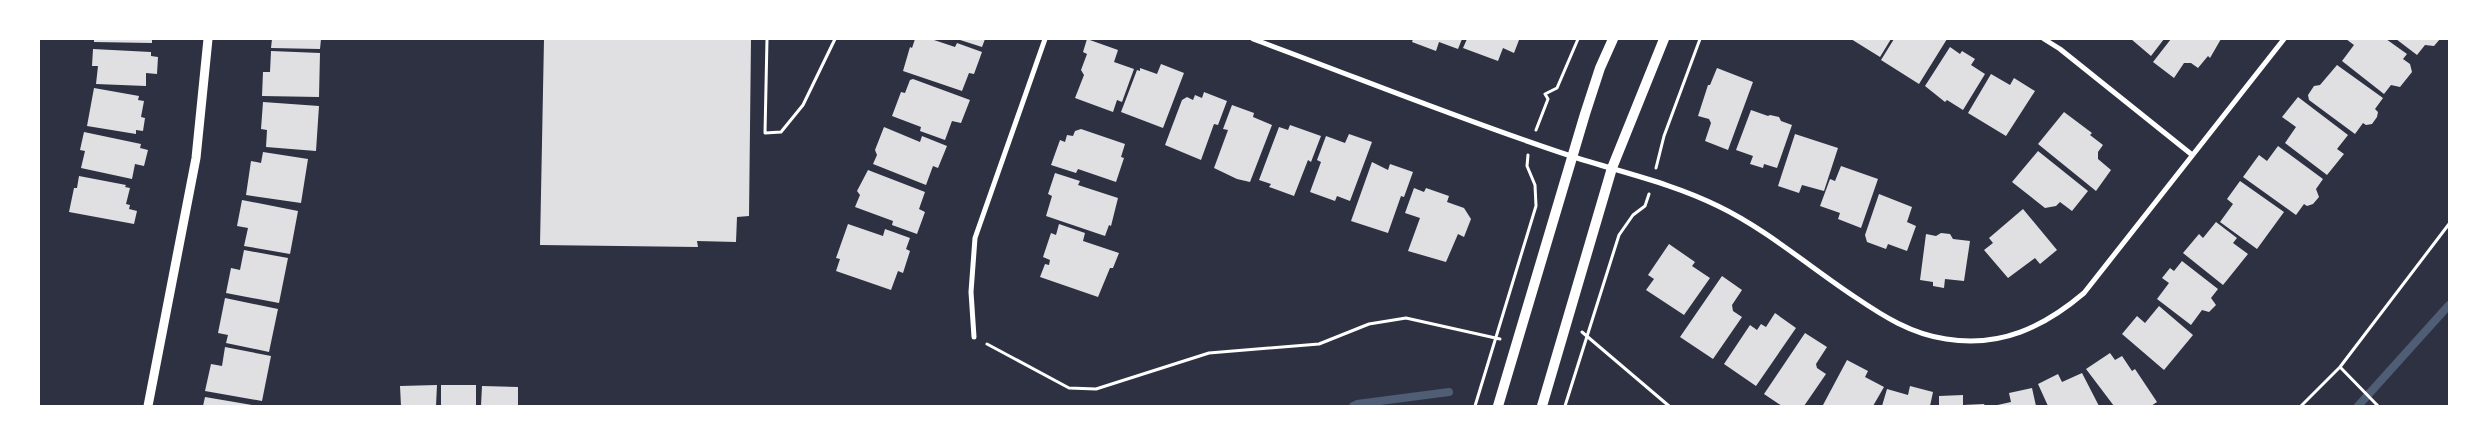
<svg xmlns="http://www.w3.org/2000/svg" width="2488" height="445" font-family="Figtree,sans-serif">
  <style>
    .lines { fill: none; stroke-linecap: round; stroke-linejoin: round }
    .stream { stroke: #4f5d75; stroke-width: 8 }
    .building { fill: #e0e0e3 }
    .path { stroke: #fff; stroke-width: 3 }
    .minor { stroke: #fff; stroke-width: 5 }
    .tertiary { stroke: #fff; stroke-width: 9 }
    .secondary { stroke: #fff; stroke-width: 10 }
  </style>
  <rect width="100%" height="100%" fill="#2d3142"/>
  <g class="lines">
    <!-- stream -->
    <path class="stream" d="M1353 406 1357 404 1449 392
      M2358 406 2449 305"/>
  </g>
  <!-- building -->
  <path class="building" d="M94 39H152V43L94 42Z
    M272 39H321L320 49 271 48Z
    M544 39H751L749 216 737 217 736 242 697 241 698 247 540 245Z
    M915 39H931L955 47 957 43 982 52 974 74 969 73 962 91 903 71 910 47 912 48Z
    M957 39H985L982 47Z
    M1087 39 1118 50 1114 62 1134 69 1122 102 1117 100 1113 112 1075 98 1084 75 1081 70 1087 54 1083 52Z
    M1413 39H1462L1458 49 1439 42 1436 51 1412 42Z
    M1467 39H1514L1519 40 1514 53 1503 48 1498 61 1463 48Z
    M1851 39H1891L1880 57Z
    M1894 39H1947L1919 84 1881 60Z
    M2131 39H2164L2151 56Z
    M2171 39H2221L2210 58 2208 56 2198 68 2191 63H2184L2174 78 2153 62Z
    M2346 39H2386L2407 54 2403 59 2410 64 2412 72 2400 87 2391 85 2384 94 2342 61 2354 45Z
    M2396 39H2440L2434 46 2425 45 2417 55Z
    M1950 47 1960 54 1962 51 1975 59 1971 65 1985 74 1963 110 1947 100 1945 102 1925 86Z
    M93 49 151 52V56L158 57 157 74 146 73V86L96 84 98 66H92Z
    M271 51 320 53 319 97 262 96 263 72H270Z
    M1161 64 1184 73 1163 128 1121 112 1137 70 1140 71V68L1157 74Z
    M2337 65 2383 98 2375 109 2378 112 2377 117 2372 124 2366 125 2363 123 2355 134 2309 100 2308 95 2314 86 2320 85Z
    M1717 68 1753 82 1728 150 1705 141 1711 123 1709 119 1698 116 1708 85H1710Z
    M1991 74 2010 85 2014 78 2035 91 2006 136 1968 113Z
    M913 79 970 100 961 123 952 121 945 140 920 131 921 127 892 116 901 92 905 93 910 80Z
    M94 88 139 96 138 100 144 101 141 117 145 118 143 131 136 130V134L87 126Z
    M1204 92 1227 101 1218 125 1214 124 1201 160 1165 145 1182 100 1187 97 1193 100 1195 95 1202 98Z
    M2298 97 2348 135 2337 149 2344 154 2327 175 2285 143 2296 127 2282 117Z
    M263 102 319 106 316 151 266 147 267 130 261 129Z
    M1232 105 1254 113 1253 117 1272 125 1250 182 1237 179 1214 168 1228 130 1223 129Z
    M1751 110 1768 116 1770 115 1779 117 1781 121 1792 125 1777 168 1764 164 1763 168 1750 164 1753 156 1736 150Z
    M2064 112 2092 133 2090 135 2103 145 2098 152V159L2111 170 2096 191 2038 144Z
    M1290 125 1321 136 1311 162 1308 160 1294 196 1269 187 1271 184 1259 180 1279 127 1288 130Z
    M884 127 920 142 922 136 947 146 938 168 933 166 926 185 873 164 877 155 875 150Z
    M1081 129 1125 144 1121 157 1124 158 1116 182 1078 169 1076 173 1051 165 1060 140 1065 142 1067 135 1073 136 1075 131Z
    M84 132 141 144 140 148 148 150 144 166 135 164 132 179 81 168 85 151 80 150Z
    M1349 134 1372 142 1350 201 1337 196 1335 201 1310 192 1321 162 1317 160 1326 136 1345 143Z
    M1795 134 1838 148 1824 191 1802 185 1799 193 1778 186Z
    M2278 146 2323 179 2316 189 2319 197 2313 204 2307 206 2304 204 2296 215 2243 177 2259 155 2267 161Z
    M2038 151 2088 191 2072 211 2060 202 2056 206 2045 208 2012 182Z
    M263 152 308 159 301 203 246 195 251 161 261 163Z
    M1372 162 1388 170 1390 164 1413 172 1404 197 1401 196 1388 233 1351 221Z
    M1841 166 1878 179 1861 228 1838 219 1840 213 1820 206 1830 179 1835 181Z
    M868 170 925 192 919 209 925 212 917 234 892 225 893 221 855 207 860 195 857 191Z
    M1055 173 1080 181 1078 185 1118 198 1111 226 1109 225 1105 236 1046 216 1052 196 1048 194Z
    M79 176 126 185 125 187 130 188 126 204 130 205 129 209 137 211 134 224 69 212 74 188H77Z
    M2240 181 2284 212 2257 249 2220 222 2233 204 2227 199Z
    M1414 188 1424 192 1426 188 1449 196 1447 202 1464 208 1471 219 1464 237 1458 234 1446 262 1408 251 1420 218 1405 213Z
    M1879 194 1912 207 1907 222 1916 226 1907 251 1888 244 1886 249 1867 242 1865 235Z
    M242 200 298 211 290 254 244 246 248 228 237 226Z
    M2023 209 2057 250 2040 264 2035 258 2008 278 1984 250 1993 243 1989 238Z
    M2216 222 2237 238 2233 243 2248 254 2223 285 2183 253 2199 234 2203 238Z
    M848 224 883 236 885 229 910 238 906 249 910 251 903 273 898 271 891 290 836 271 840 259 836 258Z
    M1059 224 1085 233 1083 241 1119 253 1113 268H1110L1098 297 1040 277 1045 264 1049 265 1050 260 1043 257 1051 233 1056 235Z
    M1941 233 1950 234 1953 239 1970 241 1964 281 1945 279 1944 288 1933 286V282L1920 280 1926 234 1936 236Z
    M1669 244 1695 262 1692 266 1710 278 1684 315 1646 290 1654 279 1648 275Z
    M244 250 288 258 279 303 226 293 231 268 240 270Z
    M2182 261 2218 289 2211 298 2216 305 2209 312 2202 310 2191 325 2157 299 2169 283 2162 278 2170 268 2174 271Z
    M1722 276 1742 290 1732 305 1733 311 1742 317 1713 359 1680 337Z
    M225 298 278 309 269 352 226 343 228 335 218 333Z
    M2159 306 2193 335 2164 370 2122 334 2137 316 2145 323Z
    M1775 313 1796 328 1756 386 1724 364 1750 325 1757 330 1761 324 1766 327Z
    M1805 333 1827 347 1816 364 1817 368 1826 374 1804 406H1782L1764 394Z
    M225 347 271 356 262 401 205 391 211 364 222 366Z
    M2110 353 2115 360 2122 356 2132 371 2135 369 2157 402 2151 406H2114L2086 369Z
    M1847 360 1868 371 1865 377 1884 387 1873 406 1823 405Z
    M2082 373 2099 406H2048L2038 384 2058 374 2062 382Z
    M437 385 436 406H401L400 386Z
    M441 385H476V406H441Z
    M482 386 518 387V406H481Z
    M1910 386 1933 392 1930 406H1882L1887 389 1908 395Z
    M2032 388 2036 406H1993L2011 402 2009 393Z
    M1963 395V405L1984 404 1985 406H1939V396Z
    M205 397 252 405 251 406H203Z"/>
  <g class="lines">
    <!-- path -->
    <path class="path" d="M767 39 765 133 781 132 803 105 835 39
      M1536 130 1548 99 1545 94 1557 88 1578 39
      M1656 168 1664 136 1700 39
      M1582 332 1669 406
      M987 344 1069 388 1096 389 1209 353 1319 344 1369 324 1406 318 1500 339
      M2340 367 2378 406
      M1475 406 1536 206 1535 185 1527 166 1528 155
      M1565 406 1619 235 1633 215 1645 206 1649 194
      M2301 406 2340 367 2449 224"/>
    <!-- minor -->
    <path class="minor" d="M1253 39C1359 78 1464 121 1571 156 1620 172 1672 183 1718 206 1766 229 1811 268 1855 297 1883 316 1911 334 1946 339 2000 348 2044 327 2084 293L2284 39
      M2044 39 2060 49 2191 154
      M974 337 971 292 975 238 1045 39"/>
    <!-- tertiary -->
    <path class="tertiary" d="M148 406 196 158 208 39"/>
    <!-- secondary -->
    <path class="secondary" d="M1498 406 1585 114 1600 68 1613 39
      M1542 406 1612 168 1664 39"/>
  </g>
  <!-- border -->
  <rect width="2488" height="445" fill="none" stroke="#ffffff" stroke-width="80"/>
</svg>
